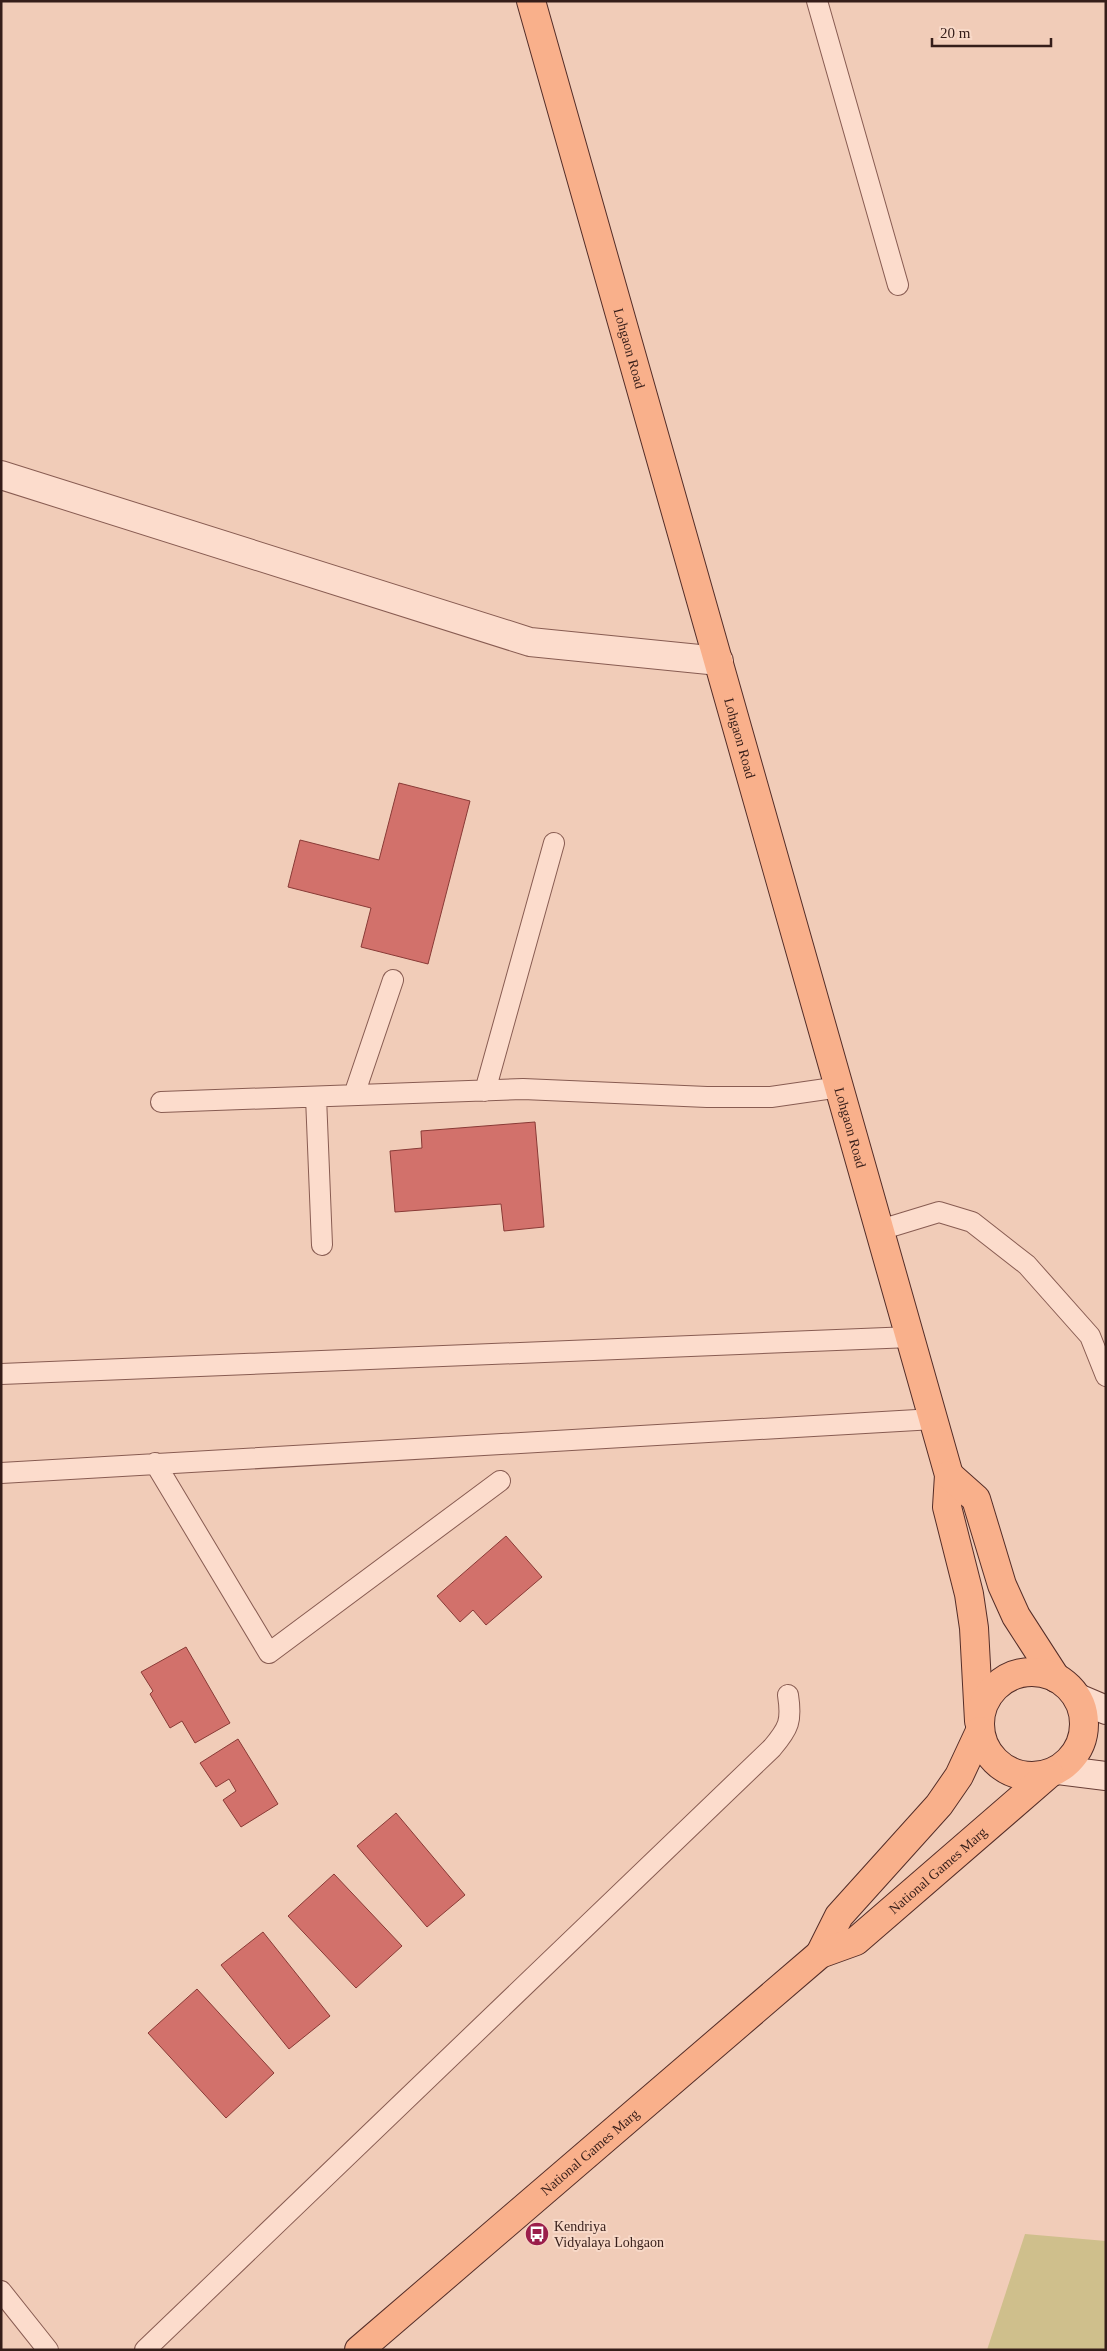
<svg xmlns="http://www.w3.org/2000/svg" width="1107" height="2351" font-family="'Times New Roman',serif">
  <style>
    .green { fill: #cfbf8c }
    .building { fill: #d2716b; stroke: #893a36 }
    .lines { fill: none; stroke-linecap: round; stroke-linejoin: round }
    .lane-casing { stroke: #885c52; stroke-width: 22 }
    .street-casing { stroke: #885c52; stroke-width: 30 }
    .secondary-casing { stroke: #693e36; stroke-width: 30 }
    .primary-casing { stroke: #542d28; stroke-width: 30 }
    .lane { stroke: #fcdccc; stroke-width: 20 }
    .street { stroke: #fcdccc; stroke-width: 28 }
    .secondary { stroke: #fcdccc; stroke-width: 28 }
    .primary { stroke: #f9b08b; stroke-width: 28 }
    .labels { text-anchor: middle; dominant-baseline: central; stroke-width: 4; stroke-linejoin: round; paint-order: stroke }
    .street-label { font-size: 14px; fill: #351d19; stroke: #f8d9c8 }
    .poi-label { font-size: 14px; fill: #351d19; stroke: #f8d9c8; text-anchor: start }
  </style>
  <rect width="100%" height="100%" fill="#f1ccb8"/>
  <!-- green -->
  <path class="green" d="M1025 2234 1106 2241V2350H987Z"/>
  <!-- building -->
  <path class="building" d="M399 783 470 801 428 964 361 947 371 908 288 887 300 840 379 860Z
    M535 1122 544 1227 504 1231 501 1204 395 1212 390 1151 422 1148 421 1131Z
    M506 1536 542 1577 486 1625 473 1610 460 1622 437 1596Z
    M186 1647 230 1723 195 1743 182 1721 170 1728 150 1694 153 1691 141 1672Z
    M238 1739 278 1804 241 1827 223 1800 236 1791 229 1779 216 1787 200 1763Z
    M396 1813 465 1895 427 1927 357 1846Z
    M334 1874 402 1946 356 1988 288 1916Z
    M263 1932 330 2016 289 2049 221 1965Z
    M197 1989 274 2073 226 2118 148 2033Z"/>
  <g class="lines">
    <!-- lane casing -->
    <g class="lane-casing">
      <path id="lane" d="M817 1 898 285
        M485 1091 554 843
        M354 1095 393 980
        M316 1097 322 1245
        M161 1102 523 1089 707 1097H771L840 1087
        M880 1230 939 1212 972 1222 1027 1265 1090 1336 1106 1376
        M1 1374 911 1337
        M155 1463 269 1653 500 1481
        M1 1473 934 1419
        M1 2291 48 2350
        M145 2350 772 1748C789 1728 792 1721 788 1695"/>
    </g>
    <!-- street casing -->
    <g class="street-casing">
      <path id="street" d="M1 475 530 642 719 661"/>
    </g>
    <!-- secondary casing -->
    <g class="secondary-casing">
      <path id="secondary" d="M1078 1698 1106 1710
        M1058 1770 1106 1776"/>
    </g>
    <!-- primary casing -->
    <g class="primary-casing">
      <g id="primary">
        <path id="s1" d="M531 1 949 1475 947 1507 969 1594 974 1628 979 1721"/>
        <path d="M949 1475 976 1499 1002 1585 1016 1616 1056 1678"/>
        <circle cx="1032" cy="1724" r="52"/>
        <path d="M820 1954 839 1916 939 1805 959 1776 980 1731"/>
        <path id="s2" d="M359 2350 820 1954 856 1941 1049 1774"/>
      </g>
    </g>
    <!-- lane -->
    <use href="#lane" class="lane"/>
    <!-- street -->
    <use href="#street" class="street"/>
    <!-- secondary -->
    <use href="#secondary" class="secondary"/>
    <!-- primary -->
    <use href="#primary" class="primary"/>
  </g>
  <!-- icons -->
  <defs>
    <g id="bus-disc" transform="scale(1.25)"><circle r="9.5" fill="#9b1e4b" stroke="#f8d9c8"/><path d="M-5-6H5V4H4V6H2V4H-2V6H-4V4H-5ZM-3.5-4V0h7V-4ZM-3.5 1.2v1.5H-2V1.2ZM2 1.2v1.5H3.5V1.2Z" fill="#fff"/></g>
  </defs>
  <g fill-rule="evenodd">
    <use href="#bus-disc" x="537" y="2234"/>
  </g>
  <g class="labels">
    <!-- street labels -->
    <g class="street-label">
      <text stroke="none"><textPath href="#s1" startOffset="361">Lohgaon Road</textPath></text>
      <text stroke="none"><textPath href="#s1" startOffset="766">Lohgaon Road</textPath></text>
      <text stroke="none"><textPath href="#s1" startOffset="1171">Lohgaon Road</textPath></text>
      <text stroke="none"><textPath href="#s2" startOffset="754">National Games Marg</textPath></text>
      <text stroke="none"><textPath href="#s2" startOffset="304">National Games Marg</textPath></text>
    </g>
    <!-- poi labels -->
    <g class="poi-label">
      <text x="554" y="2226">Kendriya<tspan x="554" dy="16">Vidyalaya Lohgaon</tspan></text>
    </g>
  </g>
  <!-- border -->
  <rect width="1107" height="2351" fill="none" stroke="#351d19" stroke-width="5"/>
  <!-- scale -->
  <path d="M932 38v8h119v-8" fill="none" stroke="#351d19" stroke-width="2.5"/>
  <text x="940" y="38" font-size="15" fill="#351d19" stroke="#f8d9c8" stroke-width="4" paint-order="stroke">20 m</text>
</svg>
